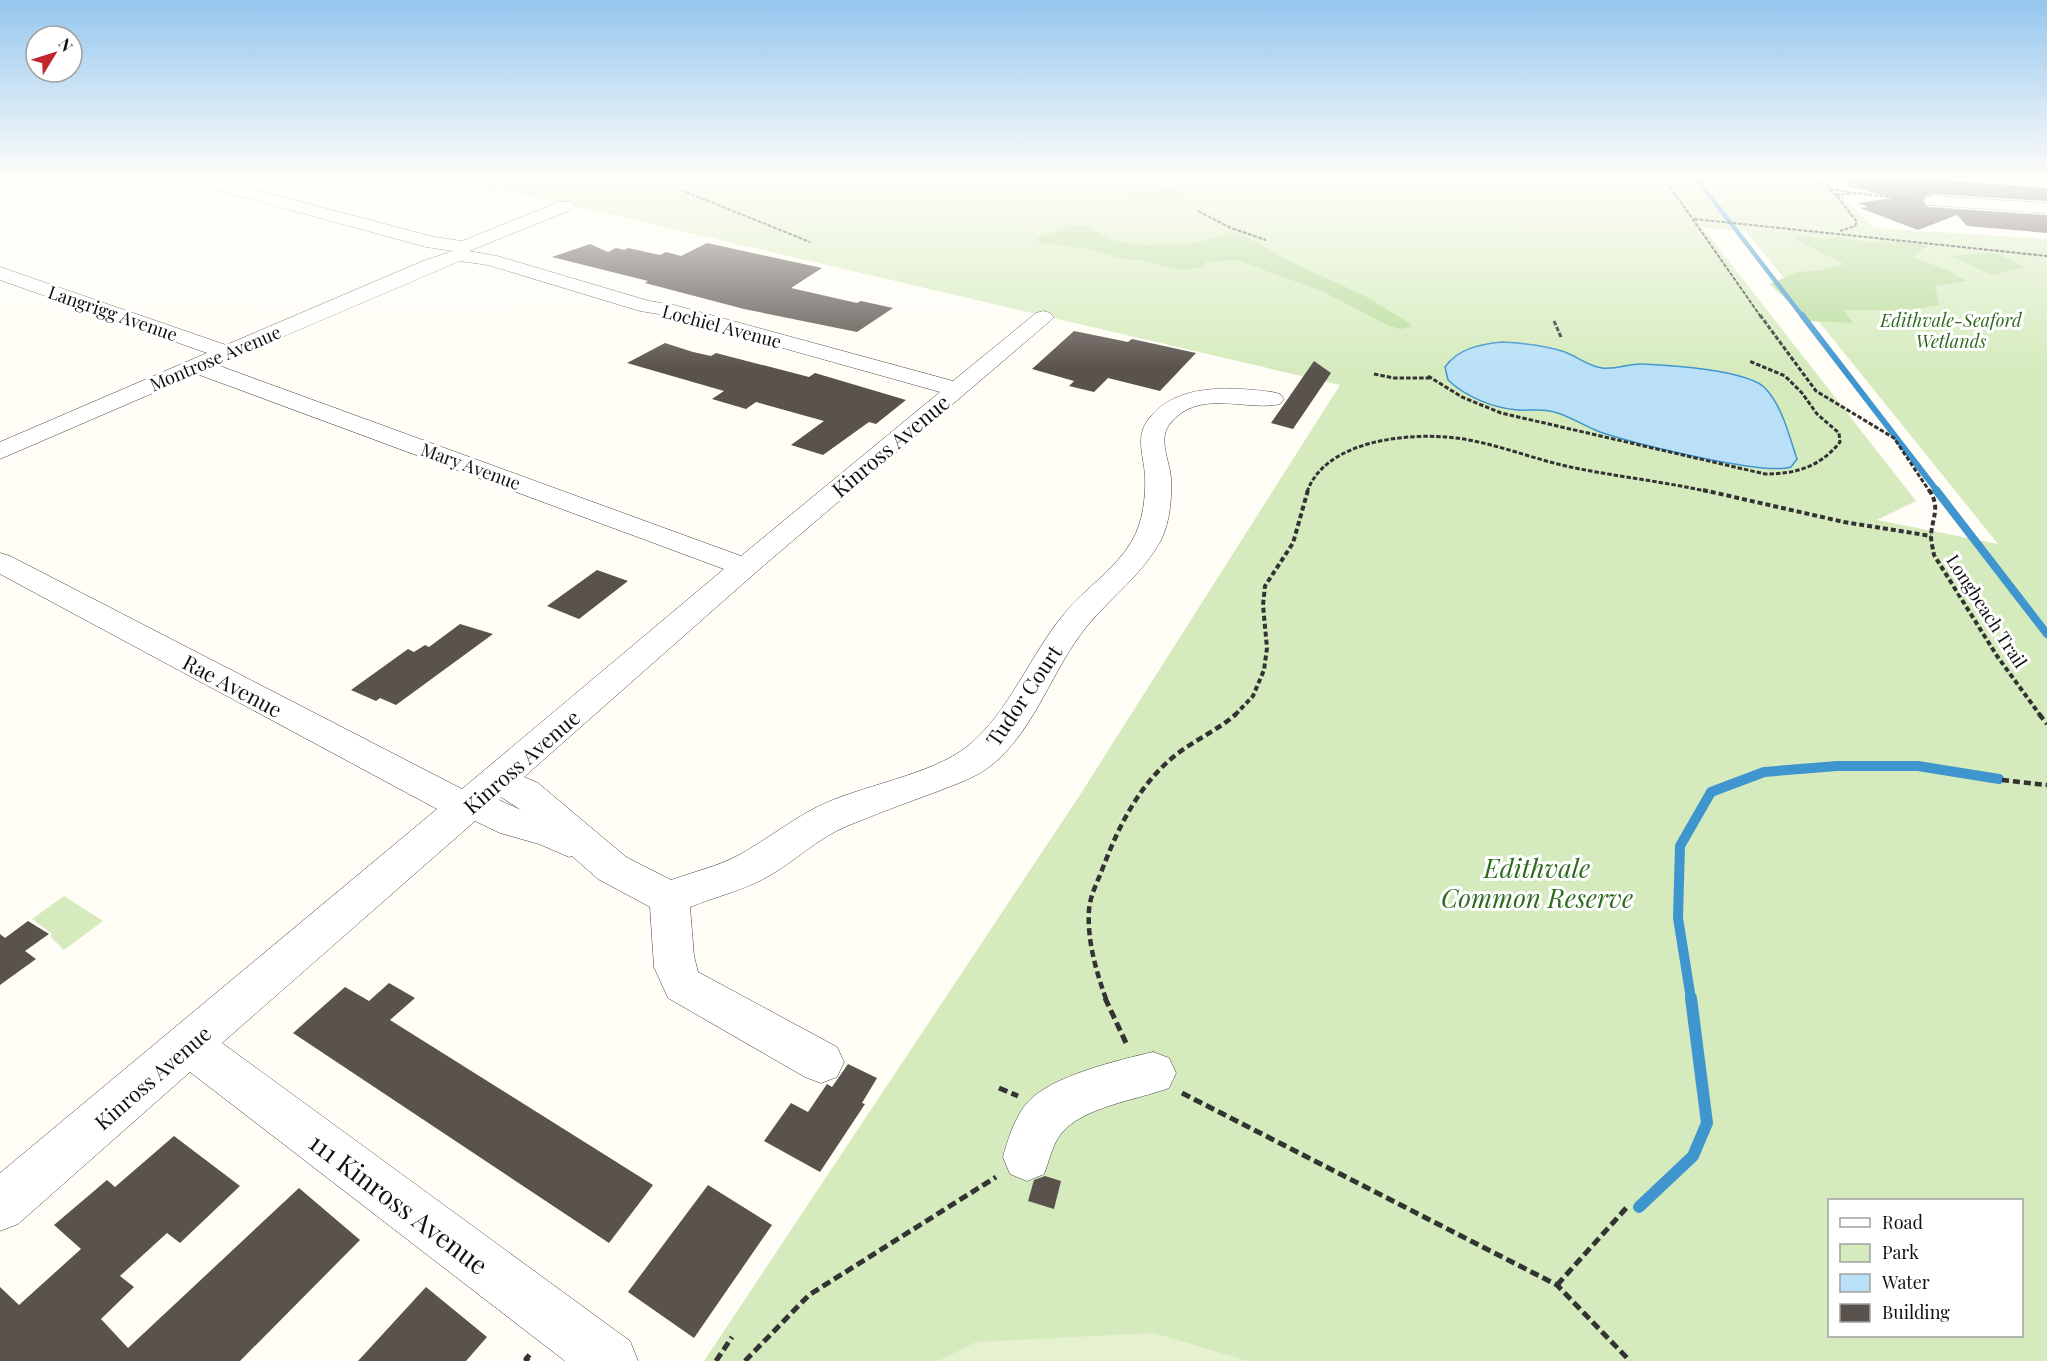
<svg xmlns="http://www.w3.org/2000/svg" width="2047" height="1361" font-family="'Playfair Display',serif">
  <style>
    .green { fill: #d5ebbd; fill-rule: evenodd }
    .forest { fill: #b9dc9c }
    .pitch { fill: #e6f2cf }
    .water { fill: #b9e0f7; stroke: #3f96cf; stroke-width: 1.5 }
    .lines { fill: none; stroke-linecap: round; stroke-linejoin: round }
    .stream-far4 { stroke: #3f96cf; stroke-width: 4.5 }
    .stream-far3 { stroke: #3f96cf; stroke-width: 6 }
    .stream-far2 { stroke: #3f96cf; stroke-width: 8 }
    .stream-far1 { stroke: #3f96cf; stroke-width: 10 }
    .stream { stroke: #3f96cf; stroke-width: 12 }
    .building { fill: #5a524d }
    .minor-casing { stroke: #444; stroke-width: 1 }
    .path-far4 { stroke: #333; stroke-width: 2; stroke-dasharray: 4 1.5; stroke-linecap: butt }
    .path-far3 { stroke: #333; stroke-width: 3; stroke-dasharray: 4.5 2; stroke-linecap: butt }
    .path-far2 { stroke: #333; stroke-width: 4; stroke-dasharray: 5 3; stroke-linecap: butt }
    .path-far1 { stroke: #333; stroke-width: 4.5; stroke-dasharray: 7 4; stroke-linecap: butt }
    .path { stroke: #333; stroke-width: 5; stroke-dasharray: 9 4.5; stroke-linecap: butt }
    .minor { fill: #fff; fill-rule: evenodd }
    .labels { text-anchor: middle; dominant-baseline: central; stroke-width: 6; stroke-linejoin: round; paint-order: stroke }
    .far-street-label { font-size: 18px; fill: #111; stroke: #fff }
    .far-park-label { font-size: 18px; font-style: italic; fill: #2f6b1f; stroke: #fff }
    .street-label { font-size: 21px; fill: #111; stroke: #fff }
    .near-park-label { font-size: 26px; font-style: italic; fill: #2f6b1f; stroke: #fff }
    .near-street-label { font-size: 26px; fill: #111; stroke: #fff }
  </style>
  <rect width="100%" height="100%" fill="#fffdf5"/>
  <!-- green -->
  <path class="green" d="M457 178H1664L1688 209 1667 178H1823L1875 228 2047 239V1361H704L1078 798 1340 385 502 189 495 192 479 188 486 185ZM1703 228 1746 231 1998 544 1877 520 1916 501ZM1830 1200H2022V1336H1830Z
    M64 896 103 921 64 950 50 936 52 934 32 919Z"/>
  <!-- forest -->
  <path class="forest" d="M1077 178H1133L1186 193 1184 196C1154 202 1118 192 1088 186L1078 182Z
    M1073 225 1088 227 1112 240 1145 245 1196 243 1232 232 1240 233 1291 262 1365 296 1409 323 1411 327 1400 329 1387 325 1324 292 1236 260 1207 262 1199 268 1187 270 1173 269 1146 261 1119 258 1083 248 1040 243 1037 240 1040 236Z
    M1803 235 1823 240 1838 237 1867 242H1901L1929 245 1912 257 1947 270 1967 281 1935 286 1939 305 1907 310H1843L1853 323 1809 321 1770 284 1798 272 1817 271 1844 264 1793 238Z
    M1995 253 2025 267 1992 275 1950 256Z"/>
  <!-- pitch -->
  <path class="pitch" d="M1154 1333 1248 1361H938L976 1342Z"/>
  <!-- water -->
  <path class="water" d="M1502 342C1523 343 1545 345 1565 352 1578 357 1588 366 1602 368 1617 370 1629 363 1643 364 1668 365 1750 370 1766 389 1783 408 1789 436 1797 459L1791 467C1763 476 1633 443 1600 432 1584 426 1570 416 1554 412 1542 408 1530 411 1518 410 1493 408 1466 397 1448 380L1445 367C1458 348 1482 344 1502 342Z"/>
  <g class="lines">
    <!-- stream-far4 -->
    <path class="stream-far4" d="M1696 178 1803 317"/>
    <!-- stream-far3 -->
    <path class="stream-far3" d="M1802 315 1938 492"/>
    <!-- stream-far2 -->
    <path class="stream-far2" d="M1936 490 2047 634"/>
    <!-- stream-far1 -->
    <path class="stream-far1" d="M1691 999 1678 918 1680 846 1711 792 1764 772 1837 766H1918L1999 779"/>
    <!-- stream -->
    <path class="stream" d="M1639 1207 1693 1156 1707 1123 1691 998"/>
  </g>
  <!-- building -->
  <path class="building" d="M1849 178H1919L2047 188V201L1934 194 1926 196 1923 201 1928 207 2047 215V233L1967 226 1957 215 1918 230 1860 208 1868 207 1858 203 1893 198 1848 186Z
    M707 243 822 268 791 288 857 303 861 301 893 308 857 332 744 309 645 283 648 281 552 257 590 244 608 252 616 248 624 250 628 248 660 255 666 252 681 256Z
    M1074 331 1128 342 1132 339 1196 353 1160 391 1108 378 1094 392 1069 386 1074 381 1032 369Z
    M665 343 693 352 711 356 716 353 809 377 815 373 906 400 876 424 869 422 823 455 791 445 824 421 756 402 746 409 712 399 724 391 627 363Z
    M1314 361 1331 373 1293 429 1271 423Z
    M597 570 628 581 579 619 547 606Z
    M460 624 493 634 396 705 380 698 376 701 351 690 408 649 414 652 425 645 429 647Z
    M28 921 49 934 25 951 36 959 0 985V934L5 938Z
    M389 983 415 998 390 1020 653 1185 609 1243 293 1033 345 987 369 1001Z
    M848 1064 877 1078 862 1103 865 1104 820 1172 764 1141 791 1103 808 1112 827 1084 832 1087Z
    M174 1136 240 1186 180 1243 167 1233 120 1276 134 1287 101 1319 128 1348 299 1188 360 1240 240 1361H0V1287L19 1305 81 1249 54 1225 107 1180 115 1187Z
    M1045 1176 1061 1181 1054 1209 1028 1201 1034 1180Z
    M708 1185 772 1225 694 1338 628 1292Z
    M426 1287 487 1337 466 1361H358Z"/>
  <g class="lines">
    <!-- minor casing -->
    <g class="minor-casing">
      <path id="minor" d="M183 178H211L434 237 462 241 559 202H571L574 206 571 210 469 251 497 256 649 301 674 305 953 381 1036 313 1043 311 1050 313 1054 317 1050 321 755 573 524 777 538 783 626 857 671 880C693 872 719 866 739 855 766 840 790 821 817 807 861 785 930 776 968 746 1010 711 1030 655 1064 614 1085 588 1115 570 1132 541 1143 522 1146 496 1145 475 1143 452 1134 434 1152 415 1180 383 1233 387 1272 392L1280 394 1284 399 1280 404C1247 412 1197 387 1169 425 1158 440 1170 462 1171 478 1172 498 1170 522 1161 540 1143 574 1111 597 1087 626 1052 669 1036 728 993 764 976 778 956 784 936 792 906 803 876 814 847 826 818 838 794 862 767 877 744 890 715 897 690 907L694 956 698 972 837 1047 844 1062 837 1077 821 1083 805 1077 668 998 654 967 650 907 598 879 572 856 569 857 539 844 500 833 475 821 222 1043 630 1341 638 1361H565L190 1072 18 1224 0 1231V1173L437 809 0 574V553L10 556 462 789 724 569 197 374 0 459V442L207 353 0 280V267L226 345 423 261 453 251 426 247 185 181ZM460 261 488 265 640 311 665 315 940 392 741 556 217 365ZM501 797 521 810 499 800Z
        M1934 196 2047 203V213L1928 205 1925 201 1928 197Z
        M1153 1052 1169 1058 1176 1073 1169 1088C1137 1100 1081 1107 1060 1135 1052 1146 1049 1162 1044 1174L1027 1181 1010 1174 1003 1157C1008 1139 1015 1116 1028 1102 1051 1076 1119 1060 1153 1052Z"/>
    </g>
    <!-- path-far4 -->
    <path class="path-far4" d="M1664 178 1761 317
      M1817 178 1836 195 1857 222 1855 226 1840 231
      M1830 189 1849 192
      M681 190 810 242
      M1836 195 1855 193 1912 200
      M1198 211 1231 228 1266 240
      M1694 219 2047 256"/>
    <!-- path-far3 -->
    <path class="path-far3" d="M1760 315 1816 391 1894 438 1930 492
      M1554 321 1561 337
      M1374 374 1394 378H1430
      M1428 376 1462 397 1501 413 1765 474C1796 474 1820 467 1840 442L1839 433 1817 414 1802 393 1785 376 1749 361
      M1307 492C1325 440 1409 432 1456 438 1496 443 1535 460 1575 468 1620 477 1666 482 1710 492"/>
    <!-- path-far2 -->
    <path class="path-far2" d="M1703 490 1844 522 1931 536
      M1929 490C1941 507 1932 518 1931 536 1931 542 1933 549 1934 555L1997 656 2040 715
      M1235 715 1253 696 1264 670 1267 648 1263 605 1265 586 1293 543 1308 490"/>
    <!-- path-far1 -->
    <path class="path-far1" d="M2039 714 2047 724
      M2002 780 2047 785
      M1106 999C1096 971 1087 940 1089 910 1090 896 1097 883 1102 870 1118 828 1137 788 1172 758 1192 741 1217 731 1236 714"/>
    <!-- path -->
    <path class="path" d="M1105 998 1127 1045
      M999 1088 1018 1096
      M1182 1093 1557 1285 1630 1361
      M1557 1285 1628 1206
      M529 1361 526 1359 532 1352
      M716 1361 732 1337
      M745 1361 809 1295 996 1177"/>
    <!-- minor -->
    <use href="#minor" class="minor"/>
  </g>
  <!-- sky -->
  <linearGradient id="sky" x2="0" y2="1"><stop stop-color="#95c6ee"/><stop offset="0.48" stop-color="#fffefa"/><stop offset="1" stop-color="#fffefa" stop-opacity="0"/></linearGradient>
  <rect width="2047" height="369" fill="url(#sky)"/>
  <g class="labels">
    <!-- far-street labels -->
    <g class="far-street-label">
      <text transform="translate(113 313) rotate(19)">Langrigg Avenue</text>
      <text transform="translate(722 326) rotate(15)">Lochiel Avenue</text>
      <text transform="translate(215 358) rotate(-23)">Montrose Avenue</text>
      <text transform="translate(471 466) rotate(20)">Mary Avenue</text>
      <text transform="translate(1987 611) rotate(57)">Longbeach Trail</text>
    </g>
    <!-- far-park labels -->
    <g class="far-park-label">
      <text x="1951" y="320">Edithvale-Seaford<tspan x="1951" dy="21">Wetlands</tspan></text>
    </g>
    <!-- street labels -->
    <g class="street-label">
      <text transform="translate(890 445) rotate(-40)">Kinross Avenue</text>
      <text transform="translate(233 685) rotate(28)">Rae Avenue</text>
      <text transform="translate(1023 695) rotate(-56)">Tudor Court</text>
      <text transform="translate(521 761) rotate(-41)">Kinross Avenue</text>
      <text transform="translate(152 1077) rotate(-41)">Kinross Avenue</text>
    </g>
    <!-- near-park labels -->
    <g class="near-park-label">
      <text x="1537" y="867">Edithvale<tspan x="1537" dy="30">Common Reserve</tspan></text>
    </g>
    <!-- near-street labels -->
    <g class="near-street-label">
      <text transform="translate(399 1203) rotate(37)">111 Kinross Avenue</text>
    </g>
  </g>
  <!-- legend -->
  <rect x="1828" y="1199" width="195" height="138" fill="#ffffff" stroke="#a0a0a0" stroke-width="1.5"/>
  <rect x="1840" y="1218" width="30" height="9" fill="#ffffff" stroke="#a0a0a0" stroke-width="1.5"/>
  <text x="1882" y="1229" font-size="18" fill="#111111">Road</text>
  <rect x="1840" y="1244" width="30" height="18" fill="#d5ebbd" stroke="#a0a0a0" stroke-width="1.5"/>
  <text x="1882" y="1259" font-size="18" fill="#111111">Park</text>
  <rect x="1840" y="1274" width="30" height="18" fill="#b9e0f7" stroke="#a0a0a0" stroke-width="1.5"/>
  <text x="1882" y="1289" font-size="18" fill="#111111">Water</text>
  <rect x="1840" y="1304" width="30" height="18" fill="#5a524d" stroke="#a0a0a0" stroke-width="1.5"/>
  <text x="1882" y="1319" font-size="18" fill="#111111">Building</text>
  <!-- north arrow -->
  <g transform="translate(54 54) rotate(52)"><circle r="28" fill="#ffffff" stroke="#a0a0a0" stroke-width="1.5"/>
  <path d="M0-4.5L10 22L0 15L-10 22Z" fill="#c4262e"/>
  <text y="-9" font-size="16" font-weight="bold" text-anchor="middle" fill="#111111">N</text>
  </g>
</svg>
